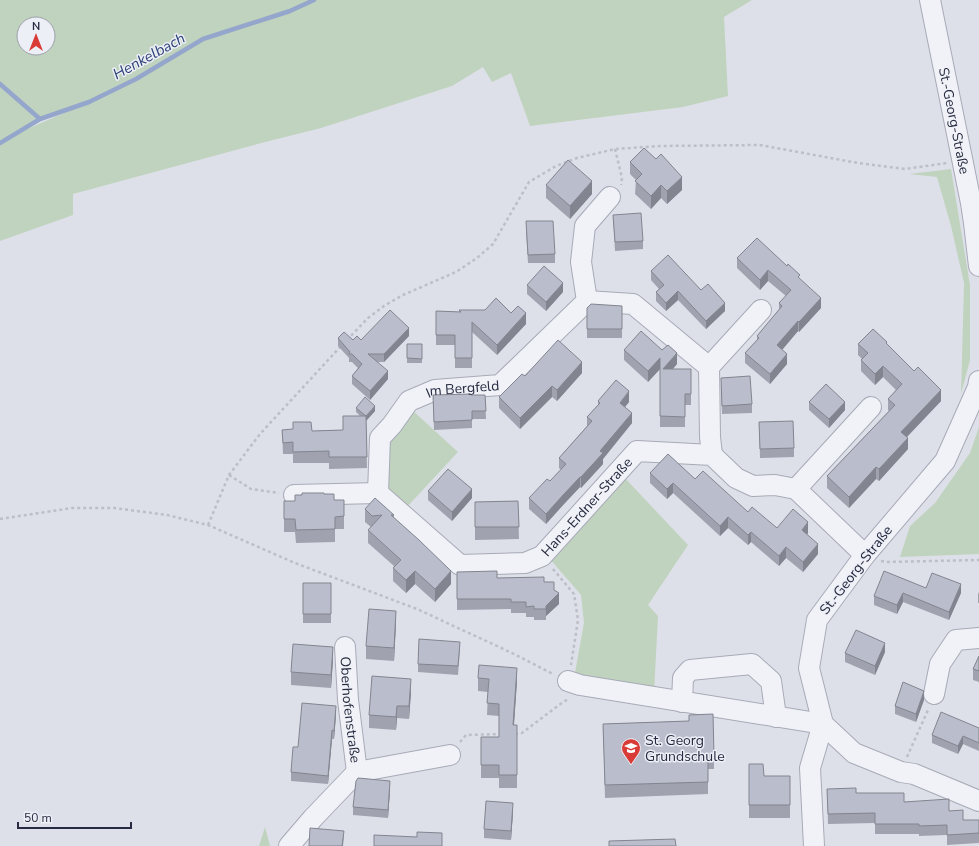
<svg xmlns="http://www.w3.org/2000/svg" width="979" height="846" font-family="'Nunito Sans',sans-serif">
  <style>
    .green { fill: #c0d3be; fill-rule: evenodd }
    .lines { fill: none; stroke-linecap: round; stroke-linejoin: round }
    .stream { stroke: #95a6cc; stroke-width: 4.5 }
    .minor-casing { stroke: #a7aab7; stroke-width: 22 }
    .path { stroke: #bcbec8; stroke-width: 2.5; stroke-dasharray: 3 3; stroke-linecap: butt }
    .minor { stroke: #f1f2f7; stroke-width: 20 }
    .wall { fill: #a0a3af }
    .shaded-wall { fill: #82858f }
    .building { fill: #babecc; stroke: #82858f }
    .labels { text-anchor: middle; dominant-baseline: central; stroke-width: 3; stroke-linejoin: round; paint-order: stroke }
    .street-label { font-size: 14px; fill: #262b41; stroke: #edeff6 }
    .poi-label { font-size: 14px; fill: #262b41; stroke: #edeff6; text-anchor: start }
    .water-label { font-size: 15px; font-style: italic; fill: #2c4178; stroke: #edeff6 }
  </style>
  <rect width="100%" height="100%" fill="#dee0e9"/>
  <!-- green -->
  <path class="green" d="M0 0H752L724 17 728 96 683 107 530 126 511 73 492 82 483 67 452 86 321 128 269 141 73 194V215L0 241ZM24 24H48V48H24ZM83 104 82 105 7 138 40 119Z
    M951 169 970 285V360L961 394 964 283 951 226 937 177 909 174Z
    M412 410 458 452 405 509 384 491 386 440Z
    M979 427V554L900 557 910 526 935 503 970 453Z
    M623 476 688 545 648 605 658 616 654 693 574 678 584 623 581 595 549 558Z
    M265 827 270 846H259Z"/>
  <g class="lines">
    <!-- stream -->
    <path class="stream" d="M0 84 40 119
      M0 143 40 119 89 102 136 79 203 39 290 11 314 0"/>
    <!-- minor casing -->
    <g class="minor-casing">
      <g id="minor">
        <path id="s1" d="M930 0 971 203 974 223 979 266"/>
        <path d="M587 301 581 262 585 226 610 197"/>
        <path d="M709 367 761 310"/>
        <path d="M979 381 978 387 945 461 865 555 817 620 809 668 823 724 854 753 901 772 914 774 979 801"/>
        <path d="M796 489 871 407"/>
        <path id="s2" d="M378 493 380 438 392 425 409 401 435 390 500 385 587 301 633 304 709 367 710 437 712 455"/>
        <path id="s3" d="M294 495 378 493 460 565 525 563 542 556 637 451 712 455 736 478 753 486 775 485 796 489 865 555"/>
        <path id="s4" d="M345 647 348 700 357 772"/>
        <path d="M568 681 580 685 823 724 810 768 814 846"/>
        <path d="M934 694 940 664 956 640 979 638"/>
        <path d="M682 702 683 678 690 670 752 664 771 681 776 717"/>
        <path d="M289 846 313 818 357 772 450 755"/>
      </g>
    </g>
    <!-- path -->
    <path class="path" d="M615 149 622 178 621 185
      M347 340 368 318 384 306 403 295 456 272 477 258 493 244 529 182 556 166 577 158 615 149 660 146 760 145 858 163 905 169 947 163
      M229 475 251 489 279 493
      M0 519 72 508H114L167 515 208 525 295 563 417 609 512 653 553 674
      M208 525 229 475 260 434 341 346
      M881 561 886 562 979 560
      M553 569 574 594 578 620 571 665
      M515 734 522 733 559 705 568 699
      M460 742 466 735 502 734
      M907 757 928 710"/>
    <!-- minor -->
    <use href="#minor" class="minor"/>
  </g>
  <!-- wall -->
  <path class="wall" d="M630 162 682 190 667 204 661 198 651 209 635 194 636 180 630 174Z
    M546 185 592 194 570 219 546 198Z
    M613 215 643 241V249L615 251Z
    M526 230 555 254V263H528Z
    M737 258 800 279 821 308 799 332 798 331 782 350 787 364 770 384 745 363V353L757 340V336L779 310V303L786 296 768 281 760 290 737 268Z
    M651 271 701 290 725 311 706 329 678 300 666 311 656 301V292L659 289 651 280Z
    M527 285 563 292 546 311 527 294Z
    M622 306V338H587V308Z
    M459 310 511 313 526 324 497 355 472 332V368H455V345H436V311L459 312Z
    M409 336 384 362H378L388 379 370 400 352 384V376L358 368 352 362H349V358L338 346V338L361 340Z
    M407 344H422V363H407Z
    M858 344H887L941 401 907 437 908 449 879 481 876 479 849 508 827 488V476L889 411 888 410V399L896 390 883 377 875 385 861 371V360L862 359 858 355Z
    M624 350 677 364 673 369H691V405H685V427H660V369L648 382 624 360Z
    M582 373 557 401 552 397 520 429 499 408V397L525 376Z
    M721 387 752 404V413L722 414Z
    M433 395H485L486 419H472V428L434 430Z
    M598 401 629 402 625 407 632 423 603 459V464L581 488 580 487 564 504 546 524 529 509V498L550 481 561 470 559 468V458L587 426V417L598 405Z
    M809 402 845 410 829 428 809 410Z
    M356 408 375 411 366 421 367 468 329 469V463H293V454H283L282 430 312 431 343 430 360 416 356 412Z
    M759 422 794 448V457L760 458Z
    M650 473 695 479 748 512 777 528 808 533 807 534 818 554 803 572 786 558 779 566 751 542 748 545 728 528 720 536 673 493 667 499 650 483Z
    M428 491 472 498 452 521 428 500Z
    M324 494 334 500H344V529H335V542L296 543 295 532H284V501H295Z
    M518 501 519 539 475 540V502Z
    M365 509 394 515V518L451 584 435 602 415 584 406 593 393 581V568L394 566 368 543V530L371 527 365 522Z
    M457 572 497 578 544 582 554 590 559 604 546 616V620H534V617H526V613H511V609L457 610Z
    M303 583H331V623H303Z
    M926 588 961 593 949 620 903 602 897 614 874 605V596Z
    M979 592V603H978V594Z
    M396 623 394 661 366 659V646Z
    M460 650 458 675 418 672V664Z
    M885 652 875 675 845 662V653Z
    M979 656V682L973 680V669Z
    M333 660 331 688 291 685V672Z
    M478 678 517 681 514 725H517V788H499V778H481V737H499V716L487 715 488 692 478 691Z
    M411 692 409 719 397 718 396 730 369 728V715Z
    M924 700 916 722 895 714V706Z
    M336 715 334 739H332L328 784 291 781V772L298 747Z
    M689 715 714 756V769H708V794L605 798 603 724 689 721Z
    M979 728V751L963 744 958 754 932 743V735Z
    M749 764 764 776H790V818H749Z
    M827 789 856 793 904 802 949 811 963 820H979V843L947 845V835L919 836V834H875V823L828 824Z
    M390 790 388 818 353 815V807Z
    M513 812 511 840 484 838V829Z"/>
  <!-- shaded-wall -->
  <path class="shaded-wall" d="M682 177V190L667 204V191Z
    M592 181V194L570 219V206Z
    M661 185V198L651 209V196Z
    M768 270V281L760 290V280Z
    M563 283V292L546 311V302Z
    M678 291V300L666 311V303Z
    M821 298V308L799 332V322Z
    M725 303V311L706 329V321Z
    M526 313V324L497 355V345Z
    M798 321V331L777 356V345Z
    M409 328V336L384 362V354Z
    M677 353V364L663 380V369Z
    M787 354V364L770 384V374Z
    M660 358V369L648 382V371Z
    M582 362V373L557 401V390Z
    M883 366V377L875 385V374Z
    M388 371V379L370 400V391Z
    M552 386V397L520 429V418Z
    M941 390V401L901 443V432Z
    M629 391V402L620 413V403Z
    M845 402V410L829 428V419Z
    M375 406V411L366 421V417Z
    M632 413V423L603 459V464L581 488V477L600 451Z
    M908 438V449L879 481V469Z
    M876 467V479L849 508V497Z
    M580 477V487L564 504 546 524V514L564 494Z
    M673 483V493L667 499V489Z
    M472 489V498L452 521V512Z
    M728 517V528L720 536V526Z
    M808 522V533L802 540V530Z
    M751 532V542L748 545V535Z
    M818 544V554L803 572V562Z
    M786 547V558L779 566V556Z
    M415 571V584L406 593V580Z
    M451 571V584L435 602V589Z
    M961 584V593L949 620V612Z
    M559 593V604L546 616V606Z
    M903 593V602L897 614V605Z
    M396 611V623L394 661V648Z
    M885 643V652L875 675V666Z
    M333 647V660L331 688V675Z
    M517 668V681L513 738V725Z
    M411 679V692L409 719V706Z
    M924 691V700L916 722V714Z
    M336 706V715L334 739V731Z
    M397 706V718L396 730V717Z
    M332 730V739L328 784V776Z
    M963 736V744L958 754V746Z
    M390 781V790L388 818V810Z
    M513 803V812L511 840V831Z
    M344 831 343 846H342Z"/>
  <!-- building -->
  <path class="building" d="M644 148 656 159 661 154 682 177 667 191 661 185 651 196 635 181 642 174 630 162Z
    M568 160 592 181 570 206 546 185Z
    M641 213 643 241 615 242 613 215Z
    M526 221H553L555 254 528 255Z
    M757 238 787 266 788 264 800 275 798 277 821 298 799 322 798 321 777 345 787 354 770 374 745 353 759 338 757 336 782 306 779 303 791 290 768 270 760 280 737 258Z
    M668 255 701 290 708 284 725 303 706 321 678 291 666 303 656 292 664 285 651 271Z
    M544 266 563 283 546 302 527 285Z
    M496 298 511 313 518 306 526 313 497 345 472 322V358H455V335H436V311L461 312 459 310H485Z
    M591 304 622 306V329H587V308Z
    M390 310 409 328 384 354H368L388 371 370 391 352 376 362 364 352 354H349L350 352 338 338 344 332 353 340 357 336 361 340Z
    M873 329 887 342 886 343 914 371 918 367 941 390 901 432 908 438 879 469 876 467 849 497 827 476 895 405 888 399 902 384 883 366 875 374 861 360 868 353 858 344Z
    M641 331 662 350 668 345 677 353 663 369H691V394H685V417L660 416V358L648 371 624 350Z
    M558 340 582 362 557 390 552 386 520 418 499 397 522 374 525 376Z
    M407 344H422V359L407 358Z
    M750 376 752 404 722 406 721 378Z
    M616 380 629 391 620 403 632 413 600 451 603 453 581 477H580L564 494 546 514 529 498 547 479 550 481 566 464 559 458 592 421 587 417 600 403 598 401Z
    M826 384 845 402 829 419 809 402Z
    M471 394V395H485L486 411H472V420L434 422 433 395Z
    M365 397 375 406 366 416 356 408Z
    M343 416H366L367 457H329V451L293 452V442L283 443 282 430 293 429V422H311L312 431 343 430Z
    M793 421 794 448 760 449 759 422Z
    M668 454 695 479 703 471 748 512 752 507 777 528 793 509 808 522 802 530 818 544 803 562 786 547 779 556 751 532 748 535 728 517 720 526 673 483 667 489 650 473Z
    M448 469 472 489 452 512 428 491Z
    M302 493H324V494H334V500H344V516L335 517V529L296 530 295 519H284V501H295V495H302Z
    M375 498 394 515H391L419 540 451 571 435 589 415 571 406 580 393 568 401 560 368 530 382 515 372 516 365 509Z
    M518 501 519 527H475V502Z
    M497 571V578L544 577V582H554V590L559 593 546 606V609H534V606L526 607V602H511V599H457V572Z
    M884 571 926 588 932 573 961 584 949 612 903 593 897 605 874 596Z
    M303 583H331V614H303Z
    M369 609 396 611 394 648 366 646Z
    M856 630 885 643 875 666 845 653Z
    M419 639 460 642 458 666 418 664Z
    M293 644 333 647 331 675 291 672Z
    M979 656V671L973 669Z
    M479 665 517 668 513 725H517V775H499V765H481V737H499V704L487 703 489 679 478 678Z
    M372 676 411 679 409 706H397L396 717 369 715Z
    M903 682 924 691 916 714 895 706Z
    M302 703 336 706 334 731 332 730 328 776 291 772 293 747H298Z
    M941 712 979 728V743L963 736 958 746 932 735Z
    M713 714 714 756H708V782L605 785 603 724 689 721V715Z
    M749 764H763L764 776H790V805H749Z
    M358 778 390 781 388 810 353 807 356 781Z
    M856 788V793H904V802L949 799V811L963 810V820H979V833L947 835V825L919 826V824H875V813L828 814 827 789Z
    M486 801 513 803 511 831 484 829Z
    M310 828 344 831 342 846H309Z
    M417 832 442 833V846H374V835L417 837Z
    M675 839 676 846H609V841Z"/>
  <!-- icons -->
  <defs>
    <g id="school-pin" transform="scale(1)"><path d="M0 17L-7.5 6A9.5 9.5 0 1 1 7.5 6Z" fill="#d93b37" stroke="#edeff6"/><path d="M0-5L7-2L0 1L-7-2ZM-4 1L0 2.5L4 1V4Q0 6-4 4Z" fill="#fff"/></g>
  </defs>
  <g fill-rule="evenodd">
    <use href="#school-pin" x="631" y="748"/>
  </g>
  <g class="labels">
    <!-- street labels -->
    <g class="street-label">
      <text stroke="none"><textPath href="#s1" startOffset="123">St.-Georg-Straße</textPath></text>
      <text stroke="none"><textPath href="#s2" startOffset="158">Im Bergfeld</textPath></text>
      <text stroke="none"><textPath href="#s3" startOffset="343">Hans-Erdner-Straße</textPath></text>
      <text transform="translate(856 570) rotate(-52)">St.-Georg-Straße</text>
      <text stroke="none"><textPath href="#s4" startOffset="63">Oberhofenstraße</textPath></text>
    </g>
    <!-- poi labels -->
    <g class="poi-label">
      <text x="645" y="740">St. Georg<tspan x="645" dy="16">Grundschule</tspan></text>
    </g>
    <!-- water labels -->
    <g class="water-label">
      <text transform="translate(149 56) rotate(-29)">Henkelbach</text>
    </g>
  </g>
  <!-- north arrow -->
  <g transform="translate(36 36)"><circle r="19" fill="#edeff6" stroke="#9da1ae"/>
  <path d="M0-3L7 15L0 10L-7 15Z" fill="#d93b37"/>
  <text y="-6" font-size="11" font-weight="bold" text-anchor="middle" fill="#262b41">N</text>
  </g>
  <!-- scale -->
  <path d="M18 822v6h113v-6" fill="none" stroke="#262b41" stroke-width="2"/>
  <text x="24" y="822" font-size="12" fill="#262b41" stroke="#edeff6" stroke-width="3" paint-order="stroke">50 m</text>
</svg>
